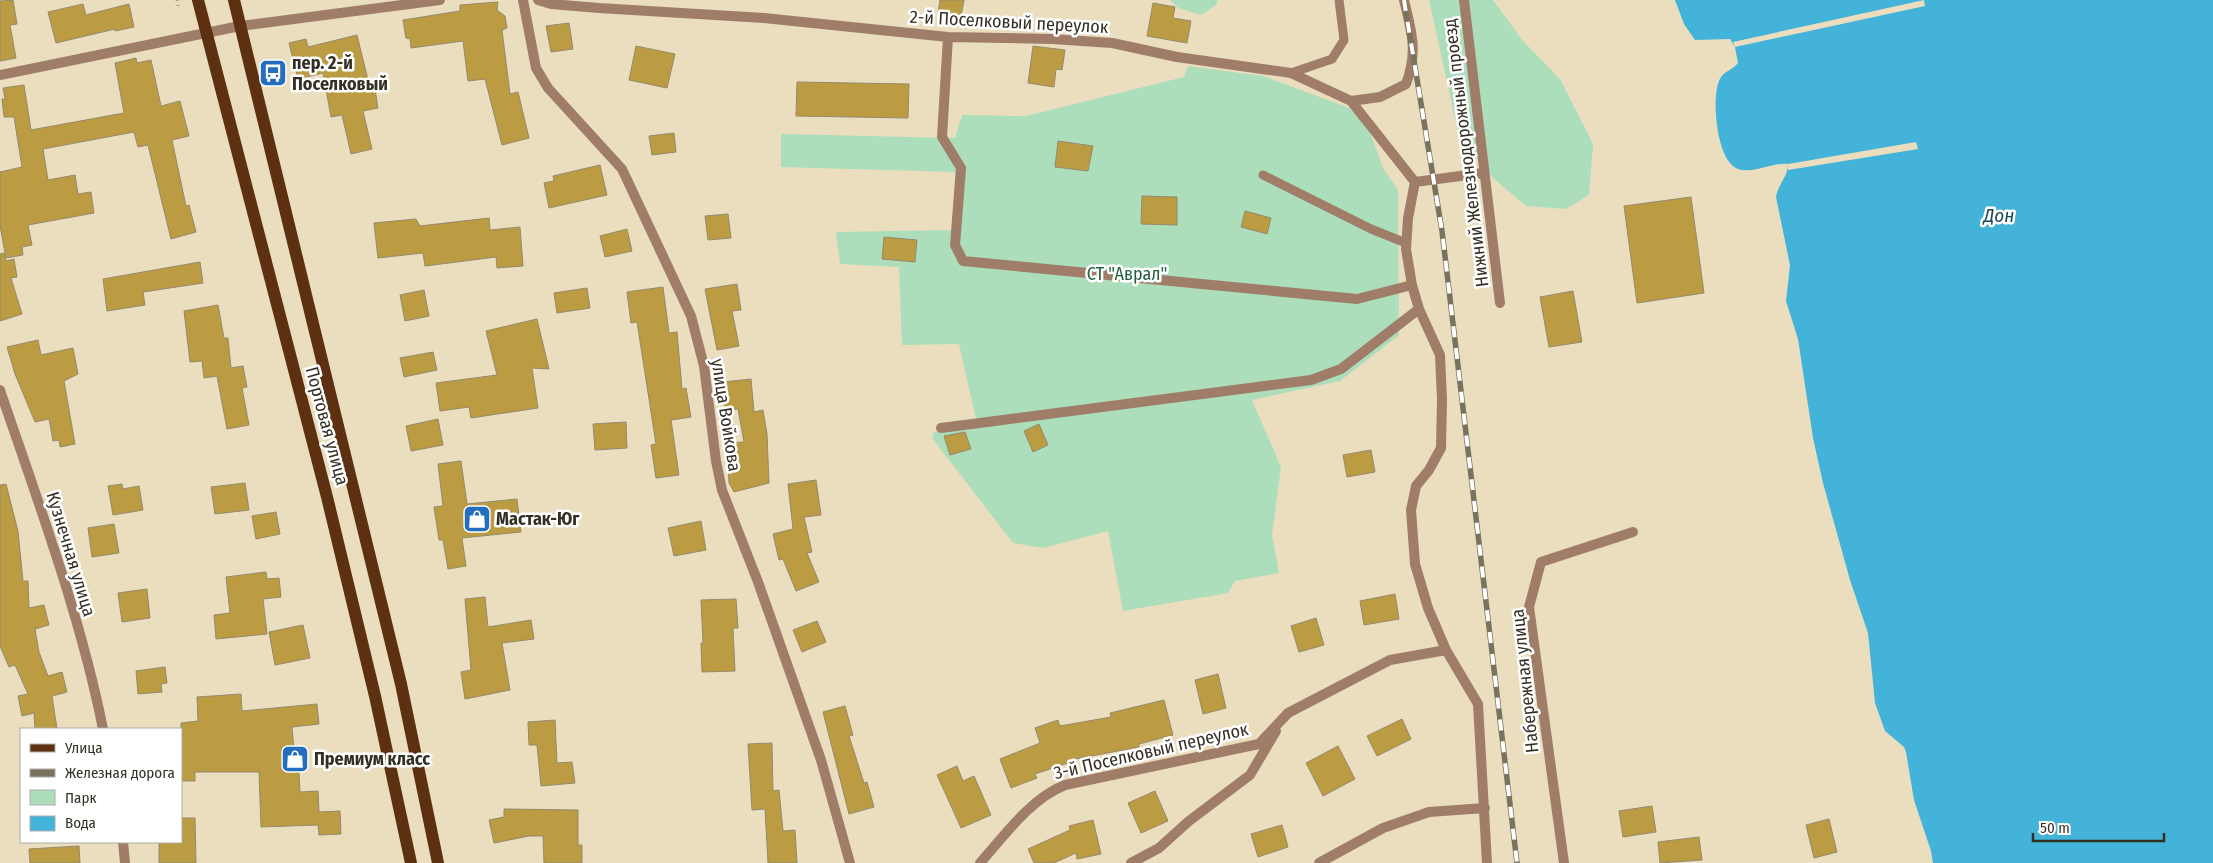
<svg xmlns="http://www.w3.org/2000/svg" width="2213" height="863" font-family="'Fira Sans Condensed',sans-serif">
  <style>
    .green { fill: #acdebc }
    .water { fill: #43b3d9 }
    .pier { fill: #eadebf }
    .building { fill: #bb9c43; stroke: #94896c }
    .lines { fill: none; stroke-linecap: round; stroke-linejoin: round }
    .path { stroke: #a29a82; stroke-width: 3; stroke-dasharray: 1 4; stroke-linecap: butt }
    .lane { stroke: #9f7d69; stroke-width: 9 }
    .street { stroke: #9f7d69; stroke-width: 10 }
    .primary { stroke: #5d3012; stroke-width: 12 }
    .rail-casing { stroke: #79725e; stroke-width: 5.5 }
    .rail { stroke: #fff; stroke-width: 4; stroke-dasharray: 11; stroke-linecap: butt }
    .labels { text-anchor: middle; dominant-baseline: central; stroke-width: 5; stroke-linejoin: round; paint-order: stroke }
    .street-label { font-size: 18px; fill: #332f23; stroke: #fff }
    .poi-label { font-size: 18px; font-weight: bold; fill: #332f23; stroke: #fff; text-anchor: start }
    .park-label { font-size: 18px; fill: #23603d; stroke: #fff }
    .water-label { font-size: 19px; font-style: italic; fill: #184758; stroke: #fff }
  </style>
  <rect width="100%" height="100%" fill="#eadebf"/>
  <!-- green -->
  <path class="green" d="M1170 0H1218L1216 5 1201 15 1178 8Z
    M1429 0H1493L1523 41 1560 79 1593 144 1589 195 1566 209 1526 206 1493 178 1459 136Z
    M1188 66 1263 76 1363 113 1383 168 1398 190 1399 335 1340 381 1252 400 1281 467 1272 535 1279 573 1235 581 1228 593 1123 611 1108 531 1043 548 1013 543 932 438 934 432 977 423 959 344 902 345 899 267 840 264 836 232 955 230V172L781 167V134L955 138 962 115 1026 116 1184 77Z"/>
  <!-- water -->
  <path class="water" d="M1675 0H2213V863H1933L1931 851 1914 800 1906 752 1904 747 1885 731 1875 703 1868 633 1850 580 1823 483 1813 438 1798 339 1786 301 1790 265 1776 197C1778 184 1788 177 1788 164 1772 162 1755 174 1738 169 1717 162 1712 103 1718 84 1722 70 1731 72 1738 63L1735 47 1730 39 1695 40 1684 24Z"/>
  <!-- pier -->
  <path class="pier" d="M1924 0 1925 6 1735 47 1733 42Z
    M1916 142 1918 149 1788 170V164Z"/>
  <!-- building -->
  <path class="building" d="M13 0 17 24 10 25 16 58 0 61V1Z
    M940 0H964L961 16 938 13Z
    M498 2 497 10 505 16 507 28 502 30 510 94 518 92 529 138 502 145 485 79 468 81 463 41 411 48 410 39 406 38 403 20 460 11V5Z
    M1153 3 1175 7 1173 18 1191 21 1187 43 1147 36Z
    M83 4 86 15 129 4 134 27 115 31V29L56 43 48 12Z
    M569 23 573 49 551 52 546 26Z
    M357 35 369 84 374 83 378 108 363 111 372 149 351 154 342 115 331 117 323 73 298 79 289 43 306 39 308 47Z
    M636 46 675 54 667 88 629 80Z
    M1033 46 1065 50 1062 70 1056 69 1054 87 1028 83Z
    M136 58 137 63 151 60 161 106 180 101 189 136 172 140 186 206 189 205 196 232 171 239 148 145 138 147 134 132 43 149 48 180 75 175 78 194 91 192 94 213 28 225 32 245 22 247 23 255 6 258 0 226V172L22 167 14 117H4L2 99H5L3 88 24 85 31 130 124 113 115 63Z
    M797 82 909 84 908 118 796 116Z
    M674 133 676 152 652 155 649 136Z
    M1058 141 1093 146 1088 171 1055 167Z
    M600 165 607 195 549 208 544 183 554 181 553 176Z
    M1142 196 1177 197V225L1141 224Z
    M1691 197 1704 293 1637 303 1624 206Z
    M1245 211 1271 218 1267 234 1241 227Z
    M728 214 731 238 708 240 705 216Z
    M489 218 490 230 520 227 523 266 497 268 496 257 425 266 423 253 378 258 374 223 416 219 420 226Z
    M627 229 632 251 605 257 600 236Z
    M884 237 917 240 915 262 882 259Z
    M4 253 6 261 14 259 17 277 11 278 22 314 0 321V254Z
    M200 262 203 283 143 292 145 305 107 311 103 279Z
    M737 284 741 310 732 311 739 346 717 350 705 289Z
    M663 287 669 333 677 332 682 389 686 388 691 417 671 420 679 475 656 478 651 445 656 444 637 322 631 323 627 292Z
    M587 288 590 308 557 313 554 293Z
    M424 290 429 316 405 321 400 295Z
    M1573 291 1582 342 1549 347 1540 297Z
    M218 305 224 338H228L231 368 243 366 247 387 242 388 249 425 227 429 217 376 204 378 202 361 190 362 184 311Z
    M537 319 549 369 532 368 538 408 471 418 469 407 440 411 436 383 497 375 486 331Z
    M38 340 41 355 73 348 78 374 64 381 75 444 60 447 59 440 53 441 49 419 35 422 15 374 7 347Z
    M433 352 437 370 404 377 400 358Z
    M751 379 754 412 763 410 767 434 769 483 734 492 729 483 727 443 744 442 738 409 725 410 723 382Z
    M438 419 443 445 411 451 406 426Z
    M626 422 627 448 595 450 593 424Z
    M1039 424 1048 445 1033 452 1024 431Z
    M965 432 971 449 950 455 944 436Z
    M1371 450 1375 472 1347 477 1343 455Z
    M461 461 467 504 517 499 521 532 462 538 466 566 448 569 443 540H439L434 507 443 506 438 464Z
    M816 480 821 515 804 517 812 552 807 553 819 582 796 591 783 559 779 560 773 534 793 529 788 484Z
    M245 483 249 510 215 514 211 487Z
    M6 484 18 531 23 581H28L29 608 44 605 49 625 35 629 39 652 48 676 62 672 67 692 52 696 57 729H35L34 713 22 716 18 696 28 694 15 665 9 667 0 646V485Z
    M122 484 123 489 139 486 143 510 113 515 108 486Z
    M276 512 280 534 256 539 252 516Z
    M701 521 706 550 674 556 668 528Z
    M114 524 119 553 92 557 88 528Z
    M266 572 267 579 279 578 281 597 263 599 267 634 216 639 214 615 230 613 226 577Z
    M147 589 150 618 122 622 118 593Z
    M1395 594 1399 619 1364 625 1360 601Z
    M485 597 488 627 531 620 534 639 502 643 510 690 465 699 461 672 471 670 465 599Z
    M736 599 738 628H733L735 671 702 672 701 643H703L701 600Z
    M1316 618 1324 645 1299 652 1291 626Z
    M817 621 826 642 802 652 793 630Z
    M303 625 310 658 275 665 269 632Z
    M165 667 167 683 161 684 162 692 138 694 136 671Z
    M1218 674 1226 708 1203 714 1195 680Z
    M241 694 242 711 317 704 319 724 292 727 294 751 298 752 300 792 318 791 319 812 340 811 341 834 319 835 318 825 261 827 259 772H195V781H181V723L198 721 197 697Z
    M1164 700 1173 735 1139 744V747L1070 760 1071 762 1035 774 1037 778 1011 788 1000 759 1040 743 1035 728 1058 720 1060 726 1111 717 1110 713Z
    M845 706 853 735 849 736 864 783 867 782 874 807 849 814 823 712Z
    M1402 719 1411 739 1377 756 1367 736Z
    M555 720 557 763 572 762 575 783 541 786 537 745H529L528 722Z
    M772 743 773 791 779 790 783 831 795 830 797 863H768L765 809 752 810 748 744Z
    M1338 746 1355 779 1323 796 1306 763Z
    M957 766 963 781 974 776 991 815 961 828 937 775Z
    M1155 791 1168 821 1141 833 1128 803Z
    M1652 806 1656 832 1623 837 1619 811Z
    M504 809 578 810V845H582V863H544L543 836H529L494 843 489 820 504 817Z
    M181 818H195L196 863H159V842H181Z
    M1829 819 1837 852 1814 858 1806 825Z
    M1093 820 1101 854 1077 859 1076 853 1054 863H1034L1028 849 1070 830 1069 826Z
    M1282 825 1288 847 1258 857 1251 834Z
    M1699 837 1702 860 1660 863 1658 842Z
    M79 846 80 863H30L29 849Z"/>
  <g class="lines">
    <!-- path -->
    <path class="path" d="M177 0 178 6"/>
    <!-- lane -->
    <path class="lane" d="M1291 73 1332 59 1344 40 1339 0
      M1263 175 1371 229 1406 243"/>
    <!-- street -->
    <path class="street" d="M523 0 536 68 548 88 622 169 691 316 704 366 716 461 722 490 758 582 821 760 850 863
      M538 0 551 4 599 8 764 18 948 37 1052 39 1112 43 1177 57 1291 73 1351 101 1415 182 1408 218 1406 249 1412 285 1419 309 1440 355 1442 400 1441 448 1429 470 1416 486 1411 510 1415 564 1428 608 1446 650 1478 704 1487 863
      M1464 0 1500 303
      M948 37 942 137 961 168 955 245 963 261 1357 299 1412 285
      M0 75 240 26 440 0
      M1351 101 1380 97 1406 84C1418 52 1412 33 1404 0
      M1415 182 1483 173
      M0 390C38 502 80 614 103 729
      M941 428 1311 380 1341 369 1419 309
      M123 842 125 863
      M980 863C1005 835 1030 799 1065 785L1259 744 1288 713 1390 660 1446 650
      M1131 863 1159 848 1189 821 1250 775 1276 731
      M1319 863 1383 828 1429 812 1485 808
      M1564 863 1529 607 1541 562 1633 532"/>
    <!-- primary -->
    <path class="primary" d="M198 0 327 497 375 696 411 863
      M234 0 401 684 438 863"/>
    <!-- rail casing -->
    <g class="rail-casing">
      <path id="rail" d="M1404 0 1442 231 1517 863"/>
    </g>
    <!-- rail -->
    <use href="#rail" class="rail"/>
  </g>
  <!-- icons -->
  <defs>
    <g id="bus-square" transform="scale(1.4375)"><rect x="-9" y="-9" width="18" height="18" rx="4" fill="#236ebe" stroke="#fff"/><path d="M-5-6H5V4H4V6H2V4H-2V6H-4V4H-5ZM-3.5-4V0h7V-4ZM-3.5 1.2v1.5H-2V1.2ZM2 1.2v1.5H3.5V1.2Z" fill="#fff"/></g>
    <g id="shop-square" transform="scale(1.4375)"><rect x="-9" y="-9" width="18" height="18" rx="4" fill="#236ebe" stroke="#fff"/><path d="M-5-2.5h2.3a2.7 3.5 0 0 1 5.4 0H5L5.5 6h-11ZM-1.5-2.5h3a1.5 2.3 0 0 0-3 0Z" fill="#fff"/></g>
  </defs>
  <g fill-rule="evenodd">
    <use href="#bus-square" x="273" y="73"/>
    <use href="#shop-square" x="477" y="519"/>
    <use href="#shop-square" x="295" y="759"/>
  </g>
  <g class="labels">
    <!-- street labels -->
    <g class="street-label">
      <text transform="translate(1009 22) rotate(3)">2-й Поселковый переулок</text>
      <text transform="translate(1466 153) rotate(-97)">Нижний Железнодорожный проезд</text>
      <text transform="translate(726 415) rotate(81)">улица Войкова</text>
      <text transform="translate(327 426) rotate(75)">Портовая улица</text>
      <text transform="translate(71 554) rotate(73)">Кузнечная улица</text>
      <text transform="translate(1525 681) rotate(-96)">Набережная улица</text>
      <text transform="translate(1151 751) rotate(-13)">3-й Поселковый переулок</text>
    </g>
    <!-- poi labels -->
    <g class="poi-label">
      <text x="292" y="63">пер. 2-й<tspan x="292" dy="21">Поселковый</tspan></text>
      <text x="496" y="519">Мастак-Юг</text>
      <text x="314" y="759">Премиум класс</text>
    </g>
    <!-- park labels -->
    <g class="park-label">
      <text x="1127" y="274">СТ "Аврал"</text>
    </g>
    <!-- water labels -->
    <g class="water-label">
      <text x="1999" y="215">Дон</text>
    </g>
  </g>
  <!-- legend -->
  <rect x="20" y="728" width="162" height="115" fill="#ffffff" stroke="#adaca7"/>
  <rect x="30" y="744" width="25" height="8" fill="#5d3012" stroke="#adaca7"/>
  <text x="65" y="753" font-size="15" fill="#332f23">Улица</text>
  <rect x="30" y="769" width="25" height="8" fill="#79725e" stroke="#adaca7"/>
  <text x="65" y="778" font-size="15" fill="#332f23">Железная дорога</text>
  <rect x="30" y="790" width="25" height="15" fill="#acdebc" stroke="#adaca7"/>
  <text x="65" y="803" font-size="15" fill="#332f23">Парк</text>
  <rect x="30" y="816" width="25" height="15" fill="#43b3d9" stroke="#adaca7"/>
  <text x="65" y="828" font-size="15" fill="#332f23">Вода</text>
  <!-- scale -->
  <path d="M2033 833v8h131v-8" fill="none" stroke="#332f23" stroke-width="2.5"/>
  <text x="2040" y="833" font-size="15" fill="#332f23" stroke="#ffffff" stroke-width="4" paint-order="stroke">50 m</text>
</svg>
